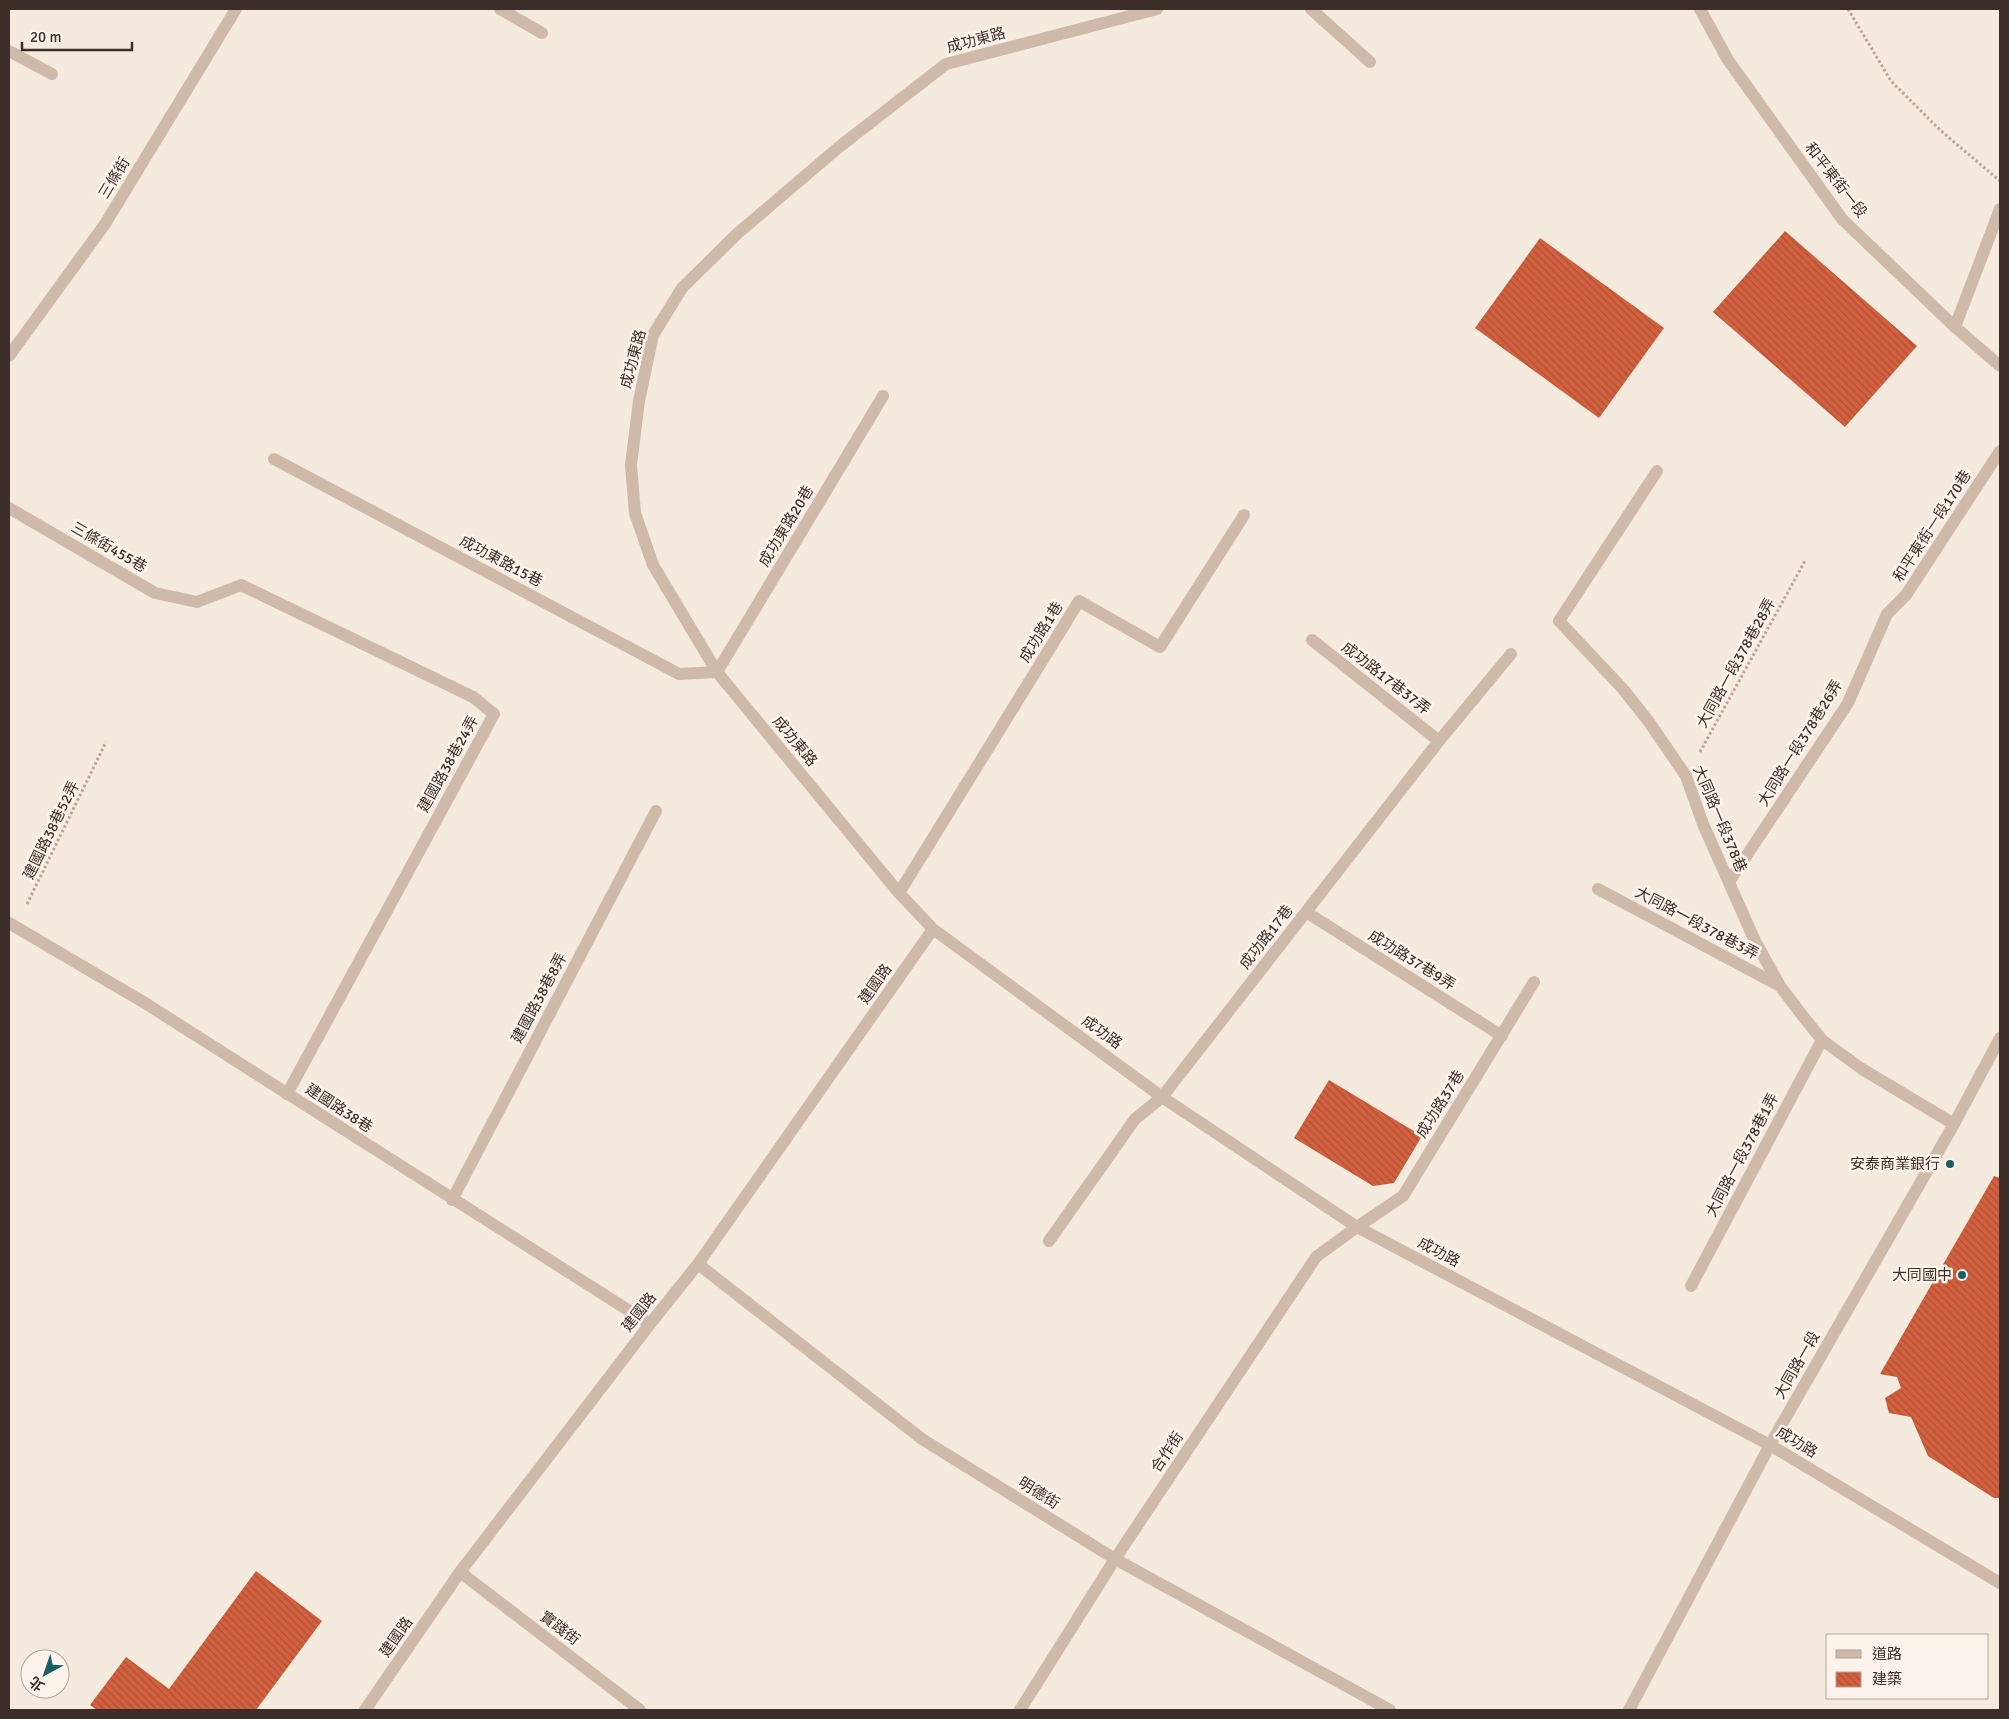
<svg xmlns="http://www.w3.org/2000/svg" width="2009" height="1719" font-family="Signika,'Noto Sans TC',sans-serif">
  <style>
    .building { fill: url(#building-back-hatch) }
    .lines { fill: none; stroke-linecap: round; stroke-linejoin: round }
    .path { stroke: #bca392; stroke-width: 3; stroke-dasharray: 2.5 2.5; stroke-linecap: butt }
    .lane { stroke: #cfb9a8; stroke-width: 12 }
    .street { stroke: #cfb9a8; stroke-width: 12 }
    .poi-dot { fill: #195f63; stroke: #fcf4ec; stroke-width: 2 }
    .labels { text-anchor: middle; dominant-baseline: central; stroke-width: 5; stroke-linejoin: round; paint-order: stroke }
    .street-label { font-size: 15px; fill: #3c2f29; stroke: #fcf4ec }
    .poi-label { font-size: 15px; fill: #3c2f29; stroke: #fcf4ec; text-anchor: end }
  </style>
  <defs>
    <pattern id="building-back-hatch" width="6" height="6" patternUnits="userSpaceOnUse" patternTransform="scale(1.25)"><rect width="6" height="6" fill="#d3603e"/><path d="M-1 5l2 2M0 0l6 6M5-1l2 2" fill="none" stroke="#ac5034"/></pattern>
  </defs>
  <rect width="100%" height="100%" fill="#f5eade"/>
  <!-- building -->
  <path class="building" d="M1785 231 1917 346 1845 427 1713 312Z
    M1540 238 1664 328 1599 418 1475 328Z
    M1329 1080 1422 1136 1394 1183 1373 1186 1294 1138Z
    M1994 1176 2000 1178V1498H1994L1928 1456 1911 1417 1889 1413 1885 1398 1901 1388 1897 1377 1880 1374Z
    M256 1571 322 1621 256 1710H97L90 1705 126 1657 169 1689Z"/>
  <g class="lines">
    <!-- path -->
    <path class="path" d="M1848 9 1891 81 1940 130 2000 181
      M1700 752 1805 561
      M27 904 106 742"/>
    <!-- lane -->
    <path class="lane" d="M500 9 542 33
      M1311 9 1370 62
      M1955 327 2000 209
      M274 459 679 674 717 672 883 396
      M1657 471 1559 621 1623 689 1649 722 1686 776 1703 824 1755 941 1780 986 1802 1015 1822 1040 1862 1069 1954 1124
      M9 508 155 593 197 602 241 585 473 697 494 714 287 1094
      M1312 640 1439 741
      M1729 882 1848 703 1887 614 1906 595 2000 451
      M1598 889 1780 986
      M899 893 1079 601 1160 647 1244 515
      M1306 912 1502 1036
      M452 1200 656 811
      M1357 1227 1403 1196 1534 982
      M1049 1241 1135 1119 1162 1097 1439 741 1511 654
      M698 1264 922 1439 1115 1559 1390 1710
      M1691 1286 1822 1040
      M460 1572 640 1710"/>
    <!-- street -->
    <path class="street" d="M1157 9 946 64 839 147 738 233 682 288 653 335 639 401 631 465 635 513 653 565 717 672 899 893 933 929 1162 1097 1357 1227 1770 1445 2000 1583
      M1700 9 1728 60 1842 219 1955 327 2000 366
      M9 51 52 74
      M9 356 105 224 236 9
      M9 923 145 1003 650 1324
      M365 1710 460 1572 650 1324 698 1264 933 929
      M1020 1710 1115 1559 1316 1257 1357 1227
      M1629 1710 1770 1445 1954 1124 2000 1038"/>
  </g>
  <!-- markers -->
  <g class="poi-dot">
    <circle cx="1950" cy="1164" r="5"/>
    <circle cx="1962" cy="1275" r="5"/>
  </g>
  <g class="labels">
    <!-- street labels -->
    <g class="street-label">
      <text transform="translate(976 40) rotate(-15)">成功東路</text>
      <text transform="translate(114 178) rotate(-59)">三條街</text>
      <text transform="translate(1836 180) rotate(52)">和平東街一段</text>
      <text transform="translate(633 359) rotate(-75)">成功東路</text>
      <text transform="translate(786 526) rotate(-59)">成功東路20巷</text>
      <text transform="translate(1932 526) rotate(-57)">和平東街一段170巷</text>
      <text transform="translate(109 547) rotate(30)">三條街455巷</text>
      <text transform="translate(501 561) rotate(28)">成功東路15巷</text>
      <text transform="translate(1041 632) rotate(-58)">成功路1巷</text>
      <text transform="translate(1736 663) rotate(-61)">大同路一段378巷28弄</text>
      <text transform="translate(1386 678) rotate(38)">成功路17巷37弄</text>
      <text transform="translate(795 741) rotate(50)">成功東路</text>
      <text transform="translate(1800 743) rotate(-58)">大同路一段378巷26弄</text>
      <text transform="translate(448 764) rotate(-61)">建國路38巷24弄</text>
      <text transform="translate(1720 819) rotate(67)">大同路一段378巷</text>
      <text transform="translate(51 830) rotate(-64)">建國路38巷52弄</text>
      <text transform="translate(1697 923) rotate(28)">大同路一段378巷3弄</text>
      <text transform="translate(1266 937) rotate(-52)">成功路17巷</text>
      <text transform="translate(1412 960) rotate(32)">成功路37巷9弄</text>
      <text transform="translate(875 984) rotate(-55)">建國路</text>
      <text transform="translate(539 998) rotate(-62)">建國路38巷8弄</text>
      <text transform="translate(1102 1032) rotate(36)">成功路</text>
      <text transform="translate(1440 1104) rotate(-58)">成功路37巷</text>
      <text transform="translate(339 1108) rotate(33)">建國路38巷</text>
      <text transform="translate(1742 1155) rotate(-62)">大同路一段378巷1弄</text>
      <text transform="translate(1439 1252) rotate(28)">成功路</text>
      <text transform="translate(639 1312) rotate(-52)">建國路</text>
      <text transform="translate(1797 1365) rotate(-60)">大同路一段</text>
      <text transform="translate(1797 1442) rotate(31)">成功路</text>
      <text transform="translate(1167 1452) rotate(-56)">合作街</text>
      <text transform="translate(1039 1493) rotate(32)">明德街</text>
      <text transform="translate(560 1628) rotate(37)">實踐街</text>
      <text transform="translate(396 1637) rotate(-55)">建國路</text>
    </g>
    <!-- poi labels -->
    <g class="poi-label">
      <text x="1940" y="1164">安泰商業銀行</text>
      <text x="1952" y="1275">大同國中</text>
    </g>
  </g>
  <!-- border -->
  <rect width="2009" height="1719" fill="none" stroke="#3c2f29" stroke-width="20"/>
  <!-- legend -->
  <rect x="1826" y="1634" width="162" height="65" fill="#fcf4ec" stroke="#afa59e"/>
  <rect x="1836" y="1650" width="25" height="8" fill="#cfb9a8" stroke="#afa59e"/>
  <text x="1872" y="1659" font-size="15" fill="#3c2f29">道路</text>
  <rect x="1836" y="1672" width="25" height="15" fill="url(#building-back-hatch)" stroke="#afa59e"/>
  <text x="1872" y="1684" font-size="15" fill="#3c2f29">建築</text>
  <!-- north arrow -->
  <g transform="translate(45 1674) rotate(220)"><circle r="24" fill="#fcf4ec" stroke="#afa59e"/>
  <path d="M0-4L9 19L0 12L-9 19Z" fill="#195f63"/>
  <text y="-8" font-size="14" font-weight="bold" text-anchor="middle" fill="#3c2f29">北</text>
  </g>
  <!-- scale -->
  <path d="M22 42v8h110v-8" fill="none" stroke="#3c2f29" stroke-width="2.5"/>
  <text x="30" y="42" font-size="15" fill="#3c2f29" stroke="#fcf4ec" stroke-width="4" paint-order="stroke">20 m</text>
</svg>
